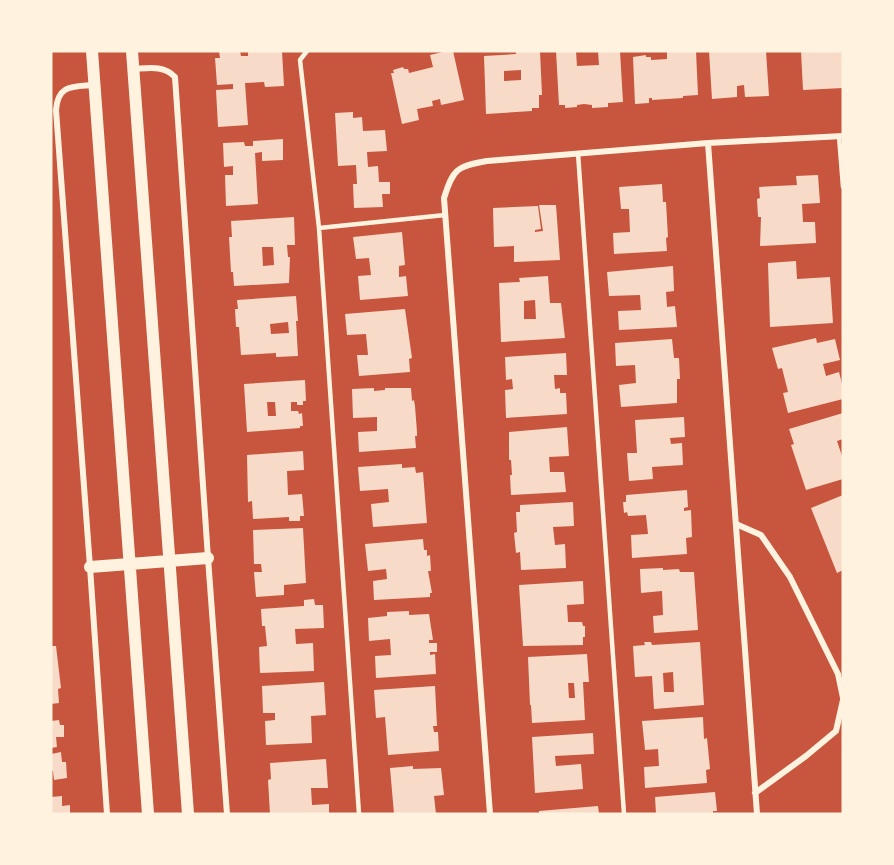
<svg xmlns="http://www.w3.org/2000/svg" width="894" height="865" font-family="'Playfair Display',serif">
  <style>
    .building { fill: #f7dbc8; fill-rule: evenodd }
    .lines { fill: none; stroke-linecap: round; stroke-linejoin: round }
    .service { stroke: #fff3e0; stroke-width: 4.5 }
    .minor { stroke: #fff3e0; stroke-width: 6 }
    .secondary { stroke: #fff3e0; stroke-width: 12 }
  </style>
  <rect width="100%" height="100%" fill="#c8553d"/>
  <!-- building -->
  <path class="building" d="M219 51H240L241 56H248V51H282L284 86 265 87 264 82 245 83 248 125 218 127 216 90 233 89V84L217 85 215 58H220Z
    M447 51H453L464 100 441 105 440 99 432 101 433 106 417 109 419 120 402 124 391 73H394L393 70 403 67 404 69H408L409 73 433 67 430 55Z
    M516 51H540L542 95H539V108H532V111L486 114 484 56 516 54ZM521 70V80L504 81V71Z
    M556 51H576L577 66 599 65 598 51H620L623 102 608 103V107L592 108V105L584 104 577 105V107L565 108V105H559Z
    M667 51H696L698 95 683 96V98L652 100V98H649V103L635 104 633 57 646 55V57H651V60L667 59Z
    M709 51H766L769 96 745 97 744 85 737 86V97L712 99Z
    M801 51H843V88L803 90Z
    M353 112V118L362 117 363 131 385 130 387 151 367 152 368 167 378 166 379 182H390V194H382L383 207 354 208 353 184H357L356 165 338 166 335 113Z
    M283 139V160L262 161V152L255 153 258 204 226 206 225 175H233V166L224 167 223 143 244 142 245 146H253V141Z
    M818 175 820 203 802 204 803 222H815L816 243 760 246 761 217H758L757 199 760 198 759 187 797 185 796 176Z
    M662 184 663 202H666L668 237 666 238 667 251 614 254 613 233 630 232 629 209H621L619 187Z
    M539 205H556L560 260 514 262V246L494 247 493 208 538 206 541 229 535 230V232L543 231Z
    M294 217 295 245H287L288 257H290L289 283 234 286 233 272H231L229 237H232L231 221ZM262 247H273L274 265 263 266Z
    M402 232 405 265 399 266V277L406 276 408 296 360 300 358 276 371 275 369 258 356 259 353 237Z
    M796 261 797 279 830 277 833 323 770 327 768 263Z
    M673 266 674 291 666 292 667 307 675 306 677 327 619 330 618 311 641 310 640 295 609 296 607 272Z
    M548 276 550 303H561L565 338 501 342 499 283 520 282 519 278ZM535 300 536 319H524V301Z
    M296 296 298 321H296L298 356 276 357V353L241 355 239 327H236L235 309H238L237 300ZM288 322 289 333 271 334 270 324Z
    M405 309 412 358 409 359 410 372 359 376 357 355H368L366 334 347 335 345 314Z
    M816 338 817 343 835 339 840 360 823 364 826 376 839 372 843 388V399L788 413 783 393 788 392 782 368 778 369 772 348Z
    M672 339 674 358H679L680 379H677V403L621 407 619 385 636 383 635 365 616 366 615 343Z
    M566 353 567 375H554L555 389 560 388V393H566L567 414 506 418 505 390 513 389 512 379 506 380 505 357Z
    M305 380 306 401H303V405H297V402H291V411H298L299 414 302 413 303 426H300V428L247 432 244 384ZM267 402H275L276 416H268Z
    M374 388V391L385 390V388H411L412 401 414 400 415 406 417 432V436H415L416 448 359 452 358 432 377 431V417L353 418 352 389Z
    M843 413V439L837 441 843 459V479L806 490 791 445 794 444 789 429Z
    M684 417 685 437 670 438 671 444 682 443 683 465 652 467 653 479 629 481 627 453H637L635 420Z
    M567 427 569 456 549 457 550 472H564L566 492 511 495 510 475H512L511 460H509V432Z
    M303 451 304 470 287 471 288 495 302 494 304 516H300V521H289V517L253 519 252 501 248 502 247 455Z
    M402 464V468L415 467 416 473 423 472 427 523 373 527 371 504 389 502 388 489 360 491 358 467Z
    M687 490 688 507 684 508V511L691 510 692 537 686 538 687 554 632 558 631 535 648 534 646 515 628 516 627 512 624 513 623 502H626V495Z
    M843 495V570L837 573 811 508Z
    M573 502 574 526 553 527 555 545 565 544 566 568 521 570 520 552 516 553 514 533 517 532 516 512H520V505Z
    M303 528 306 583 284 585V595L256 597 254 572H262L261 564H254L253 530Z
    M423 539 424 550H427V556L430 555 431 571H428L432 593H430V597L374 600 373 581 387 579 386 569 368 571 365 544Z
    M663 568V570L679 569 680 572H694L698 630 654 633 653 616 663 615 662 591 641 593 640 569Z
    M583 581 584 604 567 605 568 622H582L583 626H585V637H583V645L523 646 519 585Z
    M314 599 315 605H323L324 628 295 629 296 644 313 643 314 671 260 673 259 647 267 646 265 626H262L261 609 304 606V600Z
    M409 611V615L429 614 433 640H429V643H437V652H430V655L435 654 436 674 376 678 375 656 391 655 390 639 369 641 368 618 387 616V612Z
    M644 642H651L652 645 700 642 704 705 654 709 652 676 635 677 633 646 645 645ZM673 672 674 692H664L663 673Z
    M51 646H56L61 688 58 689 59 703 51 704Z
    M587 654 589 682H583L585 720 532 723 531 705H530L528 657ZM568 683H574L575 698H569Z
    M324 682 326 715 311 716 312 743 266 745 265 721 275 720V713H263L262 686Z
    M435 686 437 726H433L434 732H438L439 751 388 755 385 717 376 718 374 690Z
    M703 717 704 739 707 738 710 769 706 770 707 783 645 788 644 767 659 766 658 749 645 750 642 721Z
    M59 720 60 725H64V737H56L57 747 51 748V721Z
    M593 733 594 754 555 756 556 766 581 764 583 789 535 793 532 737Z
    M61 752 62 762H66L67 778 54 780 53 771H51V754Z
    M326 759 328 788H311L312 805 329 804V814H270L268 780 271 779 270 763Z
    M413 766V769L441 768 444 795 434 796 436 814H394L390 768Z
    M715 792 717 811H713V814H656L655 797Z
    M62 796V806L70 805V814H51V797Z
    M598 806 599 814H539V811Z"/>
  <g class="lines">
    <!-- service -->
    <path class="service" d="M307 51 300 60 319 228
      M839 136 843 187
      M578 153 624 814
      M359 814 319 228 445 215"/>
    <!-- minor -->
    <path class="minor" d="M134 69C149 68 164 65 175 77L208 558 227 814
      M94 85C73 87 58 84 56 110L90 567 107 814
      M708 143 757 814
      M736 524 761 535 790 577 838 674 843 698
      M755 793 806 756 836 731 843 700
      M490 814 444 198C453 169 457 166 487 161L708 143 843 136"/>
    <!-- secondary -->
    <path class="secondary" d="M92 51 148 814
      M132 51 188 814
      M90 567 208 558"/>
  </g>
  <!-- border -->
  <rect width="894" height="865" fill="none" stroke="#fff3e0" stroke-width="105"/>
</svg>
